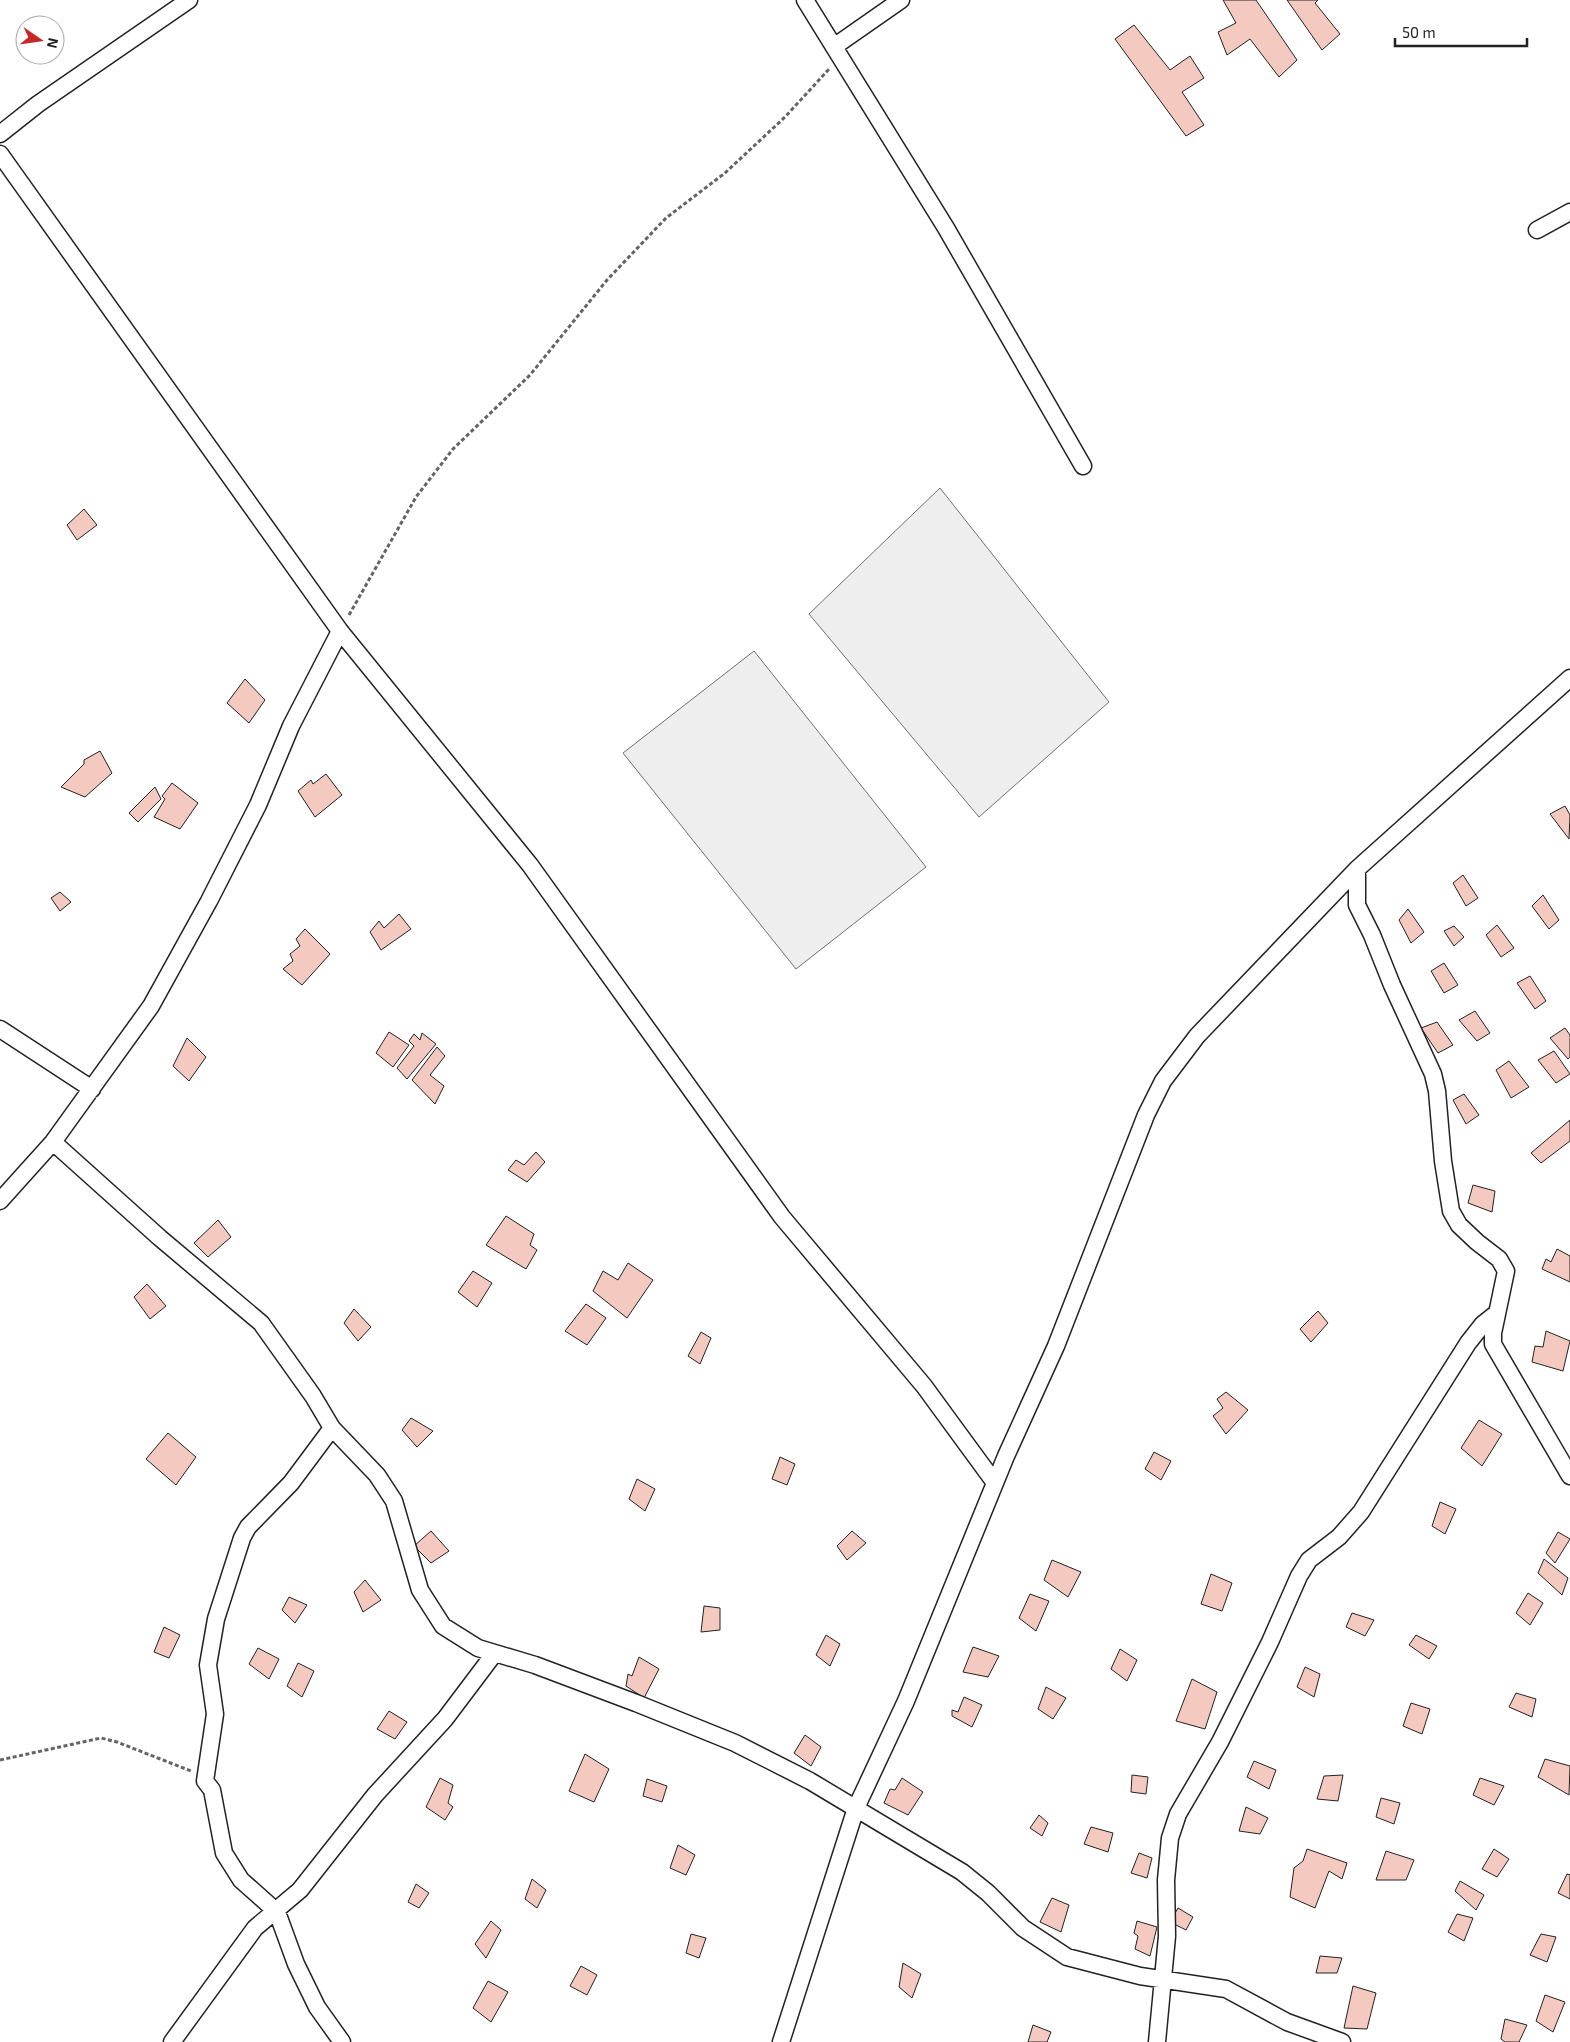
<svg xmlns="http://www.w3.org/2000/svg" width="1570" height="2042" font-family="'Exo 2',sans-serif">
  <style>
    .green { fill: #eee; stroke: #6f6f6f }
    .building { fill: #f3c9c0; stroke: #222 }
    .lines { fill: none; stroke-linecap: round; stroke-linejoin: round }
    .street-casing { stroke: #222; stroke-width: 19 }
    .path { stroke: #646464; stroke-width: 3; stroke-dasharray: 4 2.5; stroke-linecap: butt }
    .street { stroke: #fff; stroke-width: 16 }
  </style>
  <rect width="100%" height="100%" fill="#fff"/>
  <!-- green -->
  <path class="green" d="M940 488 1109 702 979 817 809 614Z
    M754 651 926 867 796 969 623 753Z"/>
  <!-- building -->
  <path class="building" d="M1223 0H1256L1297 60 1279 77 1250 39 1227 55 1218 32 1236 23Z
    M1287 0H1318L1315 3 1340 34 1322 50Z
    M1134 25 1170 70 1190 56 1204 78 1182 92 1204 125 1186 136 1115 39Z
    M84 509 97 525 77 540 67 525Z
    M245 679 265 700 249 723 227 703Z
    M100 751 112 773 85 797 61 787 84 764V760Z
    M326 774 342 795 315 817 298 791 311 780 313 784Z
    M172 783 198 803 180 829 154 817 165 799 162 796Z
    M155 787 161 799 138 822 129 813Z
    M1565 806 1570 815 1569 839 1550 814Z
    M1463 875 1478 898 1466 906 1453 883Z
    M60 892 71 902 60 911 51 898Z
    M1543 895 1559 920 1549 929 1532 906Z
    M1408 909 1424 932 1411 943 1399 920Z
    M399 914 411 929 381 950 370 932 379 921 384 928Z
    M1497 925 1514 948 1501 957 1486 935Z
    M1454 926 1464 937 1454 946 1444 931Z
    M305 929 330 954 302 985 283 969 293 961 290 954 300 946 296 939Z
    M1444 963 1458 985 1444 993 1431 971Z
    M1530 976 1546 1001 1535 1009 1517 983Z
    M1475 1011 1490 1033 1477 1041 1459 1020Z
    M1437 1022 1453 1045 1438 1053 1421 1028Z
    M1565 1028 1570 1035V1057L1568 1059 1550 1038Z
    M389 1032 409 1045 393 1067 376 1053Z
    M422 1033 436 1044 407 1079 397 1068 414 1046 409 1041 414 1034 420 1040Z
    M187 1038 206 1057 189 1081 173 1066Z
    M437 1047 445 1056 430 1075 444 1086 435 1104 412 1080Z
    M1554 1051 1570 1074 1556 1083 1538 1060Z
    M1509 1061 1529 1087 1511 1098 1496 1070Z
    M1464 1094 1479 1115 1466 1124 1453 1100Z
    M1570 1120V1141L1541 1163 1531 1153Z
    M536 1152 545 1162 527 1182 508 1170 516 1160 524 1165Z
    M1473 1185 1495 1191 1492 1212 1468 1203Z
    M506 1216 534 1234 530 1245 537 1250 526 1269 486 1245Z
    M218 1220 231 1237 208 1257 194 1243Z
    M1557 1249 1570 1256V1282L1542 1269 1546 1259 1551 1262Z
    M628 1263 653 1280 627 1318 593 1291 603 1271 618 1280Z
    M473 1271 492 1283 477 1307 458 1292Z
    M147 1284 166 1306 150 1319 134 1297Z
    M586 1304 606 1318 587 1345 565 1331Z
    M354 1309 371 1327 358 1341 344 1323Z
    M1318 1311 1328 1323 1311 1342 1300 1329Z
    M1546 1331 1570 1341 1563 1371 1532 1362 1535 1346 1543 1347Z
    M701 1332 711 1338 700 1364 688 1356Z
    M1226 1392 1248 1410 1226 1434 1213 1416 1223 1408 1217 1399Z
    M411 1418 433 1431 417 1447 402 1430Z
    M1479 1420 1502 1434 1482 1466 1461 1448Z
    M168 1433 196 1457 176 1485 146 1459Z
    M1154 1452 1171 1461 1161 1480 1145 1469Z
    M780 1457 795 1464 787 1485 772 1479Z
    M637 1479 655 1489 645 1511 629 1499Z
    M1440 1502 1456 1509 1445 1534 1432 1526Z
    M431 1531 449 1551 431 1563 414 1546Z
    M852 1531 866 1543 847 1560 837 1546Z
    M1558 1532 1570 1539 1555 1563 1546 1553Z
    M1544 1559 1568 1578 1562 1595 1538 1573Z
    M1052 1560 1081 1572 1068 1597 1044 1580Z
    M1211 1574 1232 1583 1222 1611 1201 1604Z
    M365 1580 381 1600 363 1612 354 1592Z
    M1528 1593 1543 1603 1530 1625 1516 1613Z
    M1030 1594 1049 1601 1036 1631 1019 1618Z
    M289 1597 307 1605 295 1623 282 1610Z
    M704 1606 720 1608V1630L701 1632Z
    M1352 1613 1374 1620 1365 1636 1346 1627Z
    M164 1627 180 1635 169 1658 154 1652Z
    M826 1635 840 1644 830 1666 816 1655Z
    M1416 1635 1437 1646 1429 1659 1409 1645Z
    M973 1647 999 1656 988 1677 963 1672Z
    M258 1648 279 1659 269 1679 249 1664Z
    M1120 1649 1137 1660 1127 1681 1111 1669Z
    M639 1657 659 1669 644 1698 626 1686 628 1674 632 1676Z
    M298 1663 314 1671 302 1697 287 1686Z
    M1305 1667 1320 1674 1314 1697 1297 1687Z
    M1192 1679 1217 1692 1205 1729 1176 1721Z
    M1046 1687 1066 1698 1053 1719 1038 1709Z
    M1516 1693 1536 1699 1532 1717 1509 1707Z
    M964 1697 982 1705 972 1727 952 1716V1710L958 1712Z
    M1411 1703 1430 1709 1422 1734 1403 1726Z
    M389 1711 407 1722 395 1739 377 1729Z
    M805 1735 821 1747 811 1766 794 1753Z
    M585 1754 609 1769 594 1802 569 1791Z
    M1545 1759 1570 1766 1569 1795 1538 1777Z
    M1254 1761 1276 1770 1269 1789 1247 1777Z
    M1132 1775 1148 1777 1146 1794 1131 1792Z
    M1343 1775 1338 1801 1317 1799 1324 1776Z
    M440 1778 453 1785 448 1803 453 1807 445 1820 426 1807Z
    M902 1778 923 1792 908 1815 884 1803 890 1789 895 1790Z
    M1480 1778 1504 1786 1494 1805 1473 1795Z
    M647 1779 667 1786 662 1802 643 1796Z
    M1381 1798 1400 1803 1394 1824 1376 1817Z
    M1246 1807 1268 1818 1260 1834 1239 1831Z
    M1039 1815 1048 1823 1042 1836 1030 1828Z
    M1091 1827 1113 1833 1108 1852 1084 1844Z
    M678 1845 695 1855 686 1875 670 1868Z
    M1307 1849 1347 1863 1342 1879 1329 1871 1315 1908 1290 1897 1294 1868 1303 1861Z
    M1494 1849 1509 1859 1497 1877 1482 1869Z
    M1386 1851 1414 1860 1406 1880H1376Z
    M1139 1853 1152 1858 1147 1878 1131 1873Z
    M1567 1874 1570 1875V1899L1558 1893Z
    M532 1879 546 1890 537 1908 525 1899Z
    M1460 1881 1484 1895 1476 1910 1455 1891Z
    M416 1884 429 1893 419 1908 408 1902Z
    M1052 1898 1069 1905 1061 1932 1040 1922Z
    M1178 1908 1193 1917 1186 1930 1170 1922Z
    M1457 1914 1473 1918 1464 1941 1448 1932Z
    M491 1921 501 1930 486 1958 475 1944Z
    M1137 1921 1157 1927 1150 1956 1135 1949 1138 1936 1134 1933Z
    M691 1934 706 1938 699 1958 686 1953Z
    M1541 1934 1556 1937 1547 1962 1530 1955Z
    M1320 1956 1342 1958 1337 1973H1316Z
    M903 1963 921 1974 912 1998 899 1987Z
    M581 1966 597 1975 587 1995 570 1986Z
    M488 1981 508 1992 491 2022 473 2008Z
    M1353 1986 1376 1993 1367 2029 1344 2028Z
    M1545 1995 1565 2002 1553 2032 1536 2021Z
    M1505 2019 1527 2025 1519 2042H1505L1501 2039Z
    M1033 2025 1051 2032 1047 2042H1028Z"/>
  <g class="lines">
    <!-- street casing -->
    <g class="street-casing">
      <path id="street" d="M805 0 946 228 1083 466
        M835 46 901 0
        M0 134 38 104 189 0
        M0 154 340 631 530 865 782 1217 924 1386 995 1483
        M1537 230 1570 212
        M1357 869V905L1372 935 1392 985 1433 1074 1437 1091 1443 1161 1451 1211 1459 1225 1477 1242 1499 1259 1506 1271 1493 1333V1344L1570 1476
        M0 1029 92 1089
        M53 1142 160 1238 261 1323 313 1396 332 1428 377 1475 394 1501 420 1590 443 1626 478 1648 535 1665 636 1703 735 1743 810 1781 962 1872 988 1893 1023 1928 1067 1957 1140 1976 1226 1989 1287 2022 1342 2042
        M0 1201 53 1142 151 1006 209 901 258 805 291 726 340 631
        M332 1428 291 1483 248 1527 242 1538 216 1619 208 1665 215 1714 205 1781 212 1790 224 1853 241 1880 277 1912 296 1964 317 2007 342 2042
        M172 2042 255 1928 300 1890 375 1795 445 1719 494 1654
        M781 2042 856 1808 906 1701 1006 1456 1056 1346 1146 1115 1163 1081 1197 1036 1357 869 1570 678
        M1157 2042 1167 1936 1166 1880 1170 1838 1178 1814 1220 1742 1270 1642 1299 1576 1309 1560 1339 1537 1361 1512 1468 1343 1483 1324 1497 1313"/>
    </g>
    <!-- path -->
    <path class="path" d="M349 615 416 497 453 449 530 375 607 280 666 218 725 173 785 117 830 68
      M0 1760 101 1738 117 1742 191 1771"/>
    <!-- street -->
    <use href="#street" class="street"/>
  </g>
  <!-- north arrow -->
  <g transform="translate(40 40) rotate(103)"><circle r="24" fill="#ffffff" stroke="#a7a7a7"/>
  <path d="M0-4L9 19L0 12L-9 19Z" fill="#c62828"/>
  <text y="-8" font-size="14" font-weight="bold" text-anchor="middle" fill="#222222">N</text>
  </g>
  <!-- scale -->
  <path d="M1395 38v8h132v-8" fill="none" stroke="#222222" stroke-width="2.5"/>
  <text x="1402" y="38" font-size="15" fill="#222222" stroke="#ffffff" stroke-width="4" paint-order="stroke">50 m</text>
</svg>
